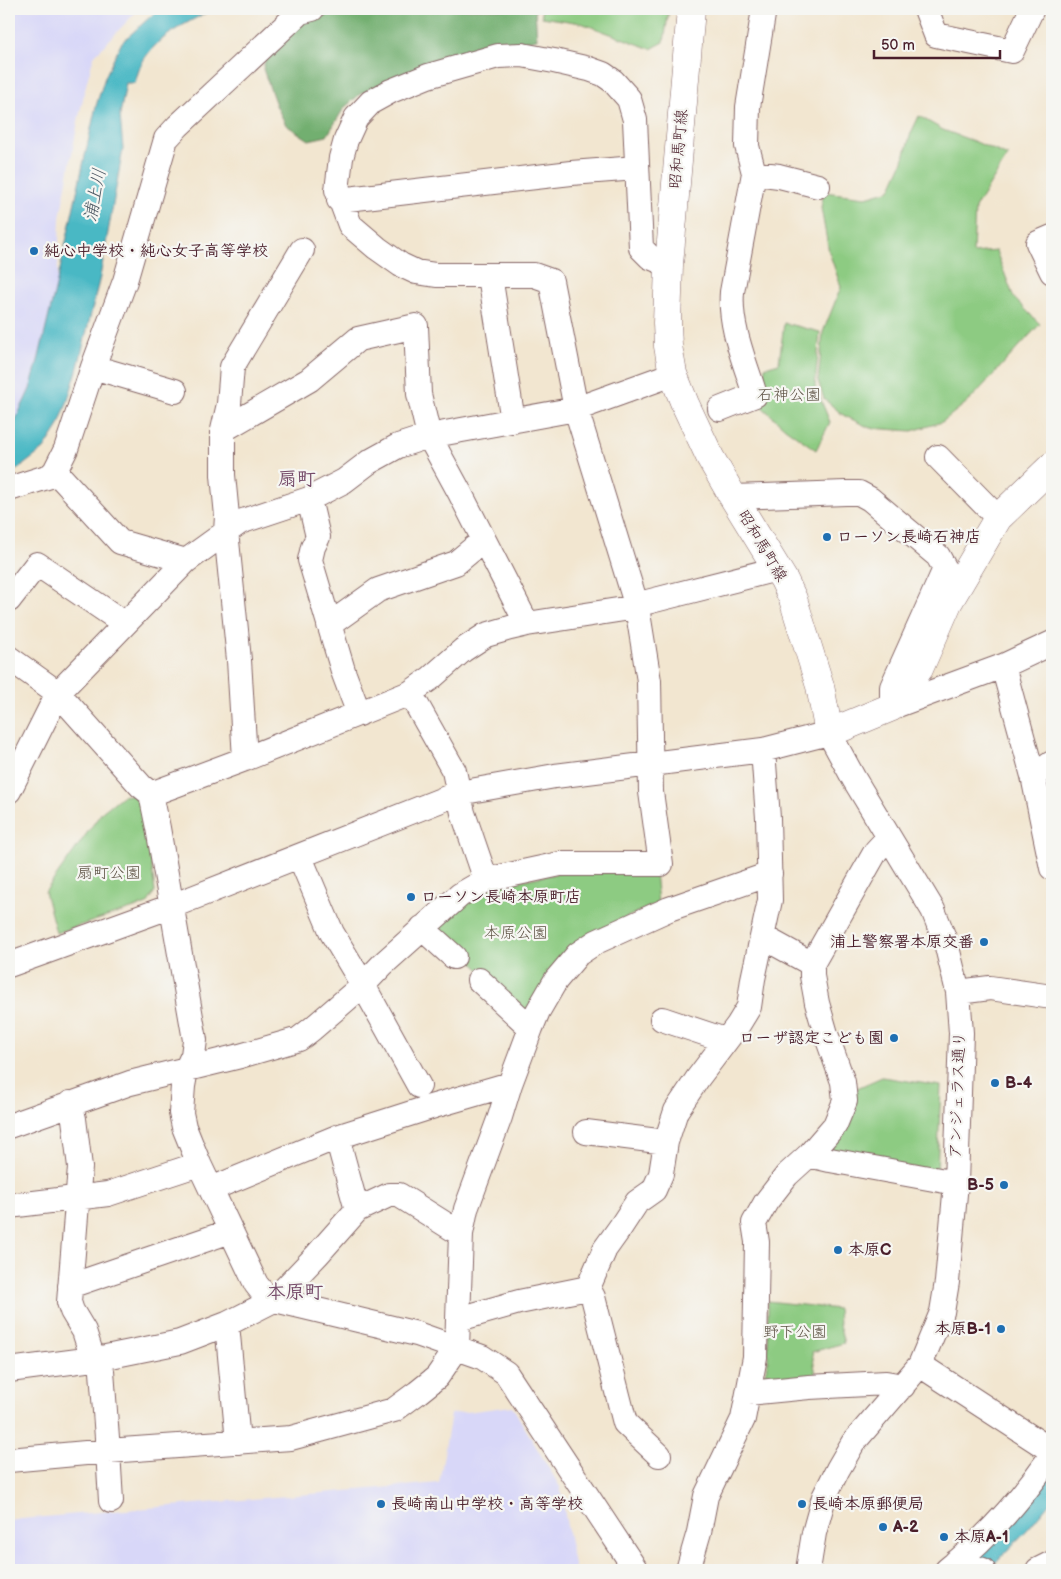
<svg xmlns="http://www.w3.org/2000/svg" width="1061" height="1579" font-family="'Balsamiq Sans','Klee One',sans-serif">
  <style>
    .built { fill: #d8d7f8 }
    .green { fill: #8dcb82; stroke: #6c7556 }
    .forest { fill: #72af70; stroke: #5e674e }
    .water { fill: #4ab8c4; stroke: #4a6c78 }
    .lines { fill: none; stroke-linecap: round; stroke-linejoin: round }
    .minor-casing { stroke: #856565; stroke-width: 26 }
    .major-casing { stroke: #856565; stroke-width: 29 }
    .minor { stroke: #fff; stroke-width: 24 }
    .major { stroke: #fff; stroke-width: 28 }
    .poi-dot { fill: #1f6fb2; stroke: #f6f6f2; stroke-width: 2 }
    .labels { text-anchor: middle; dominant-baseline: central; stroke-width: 4.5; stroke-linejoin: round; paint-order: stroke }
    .street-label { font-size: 16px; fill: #4a1f2b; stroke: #f6f6f2 }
    .poi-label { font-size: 16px; font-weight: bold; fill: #4a1f2b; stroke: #f6f6f2; text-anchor: start }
    .park-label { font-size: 16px; fill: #5e5345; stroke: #f6f6f2 }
    .water-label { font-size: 18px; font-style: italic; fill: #4a5561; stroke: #f6f6f2 }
    .quarter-label { font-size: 19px; font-weight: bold; fill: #764c6a; stroke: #f6f6f2 }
  </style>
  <rect width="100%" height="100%" fill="#f6f6f2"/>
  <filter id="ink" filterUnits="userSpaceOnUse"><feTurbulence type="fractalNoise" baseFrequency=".02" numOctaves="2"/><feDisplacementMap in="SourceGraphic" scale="10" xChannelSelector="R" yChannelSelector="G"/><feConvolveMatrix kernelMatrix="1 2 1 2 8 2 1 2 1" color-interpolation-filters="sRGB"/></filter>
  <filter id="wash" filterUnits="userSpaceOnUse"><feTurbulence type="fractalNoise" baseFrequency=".0096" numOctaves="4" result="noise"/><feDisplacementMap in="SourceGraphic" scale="20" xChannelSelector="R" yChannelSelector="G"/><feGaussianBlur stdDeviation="1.12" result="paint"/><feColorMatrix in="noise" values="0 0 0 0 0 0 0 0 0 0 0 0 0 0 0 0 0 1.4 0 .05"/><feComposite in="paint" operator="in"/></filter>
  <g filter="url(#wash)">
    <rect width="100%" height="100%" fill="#f2e6d0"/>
    <!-- built -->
    <path class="built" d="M9 9H139L94 56 87 81 78 121 60 218 57 284 26 408 9 428Z
      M512 1406 560 1487 575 1570H9V1520L439 1483 451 1414Z"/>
    <!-- green -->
    <path class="green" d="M541 9H669L664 42 651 49 581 23 542 17Z
      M919 116 943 130 976 142 1008 156 975 208 973 253 996 251 1014 298 1040 324 970 400 942 422 912 431 870 428 843 415 824 399 818 381 823 332 841 287 829 252 821 208 824 192 866 197 890 190 902 164 911 133Z
      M784 323 820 332 815 386 830 422 816 450 785 428 760 405 765 367 779 363Z
      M135 794 144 806 155 892 147 904 56 933 45 892 102 812 122 796Z
      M655 871 658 903 590 934 528 1014 435 928 469 897 506 883 561 873Z
      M882 1077 941 1086 937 1172 830 1152 829 1146 842 1135 853 1109 857 1088Z
      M768 1301 838 1309 839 1325 844 1343 812 1352 817 1381 762 1385 768 1361Z"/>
    <!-- forest -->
    <path class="forest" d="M293 9H535L537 39 469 53 396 78 360 94 344 108 327 136 309 140 286 125 276 105 263 69 273 27Z"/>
    <!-- water -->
    <path class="water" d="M159 9H214C188 22 158 36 143 61 139 68 137 76 135 83H126L120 115 123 149 100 277 78 367 67 403 58 427 44 449 18 469 9 473V425L15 421 22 406 30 389 39 357 60 269 96 106 105 77 122 42Z
      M1052 1472V1500L1028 1529 991 1567 973 1564Z"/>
  </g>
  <g filter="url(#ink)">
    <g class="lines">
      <!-- minor casing -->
      <g class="minor-casing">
        <path id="minor" d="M764 9 748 107 747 146 754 173 779 176 818 186
          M926 9 936 35 1012 51 1032 9
          M339 200 571 173 637 168
          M1052 237 1038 243 1052 272
          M490 276 513 421
          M93 367 175 391
          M720 409 755 395C745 362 729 326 732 292L754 173
          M223 430 309 380 358 339 416 326 419 394 429 436 460 493 527 624
          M938 457 998 518
          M55 471 120 542 186 561
          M9 489 50 476 55 471 66 449 93 367 125 281 166 139 178 126 300 12 312 9
          M733 497 846 493H859L870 499 938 556 945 569 892 687V707L1003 666 1052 643
          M309 499 318 537 313 547 310 560 344 674 359 714
          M9 600 37 564 124 623
          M329 625 378 590 456 563 474 548 484 542
          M9 658 58 693 141 786 151 794 158 828 195 1040 193 1055 186 1070 183 1086 181 1113 184 1127 199 1164 256 1284 267 1298 417 1334 482 1357 506 1373 636 1570
          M1003 666 1033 776 1052 868
          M410 693 454 771 463 813 486 880
          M245 759 239 660 226 531 227 516 223 475V430L229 404 232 367 302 250
          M1033 776 1052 763
          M9 791 58 693 186 561 240 522 309 499 344 481 369 462 398 446 429 436 576 409 673 374
          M151 794 245 759 410 693 431 678 463 650 486 635 510 628 527 624 637 607 647 602 777 569
          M300 857 332 933 363 985 419 1086
          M422 928 454 957
          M763 937 812 964
          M9 965 172 906 459 793 555 776 763 750 829 733 854 779 933 910 946 943 958 992 961 1033 956 1183 947 1282 942 1312 920 1365 853 1443 838 1469 824 1497 814 1533 808 1570
          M479 980 531 1028
          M958 992 990 988 1052 997
          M662 1019 725 1040
          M70 1103 74 1119 80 1167 69 1302 72 1311 84 1331 93 1359
          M9 1126 130 1083 240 1056 299 1039 312 1029 363 985 383 964 460 895 486 880 560 864H661L651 792 649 681 637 607 576 409 551 281 534 275H436L416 272 401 265 377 248 350 225 337 190 341 158 346 140 356 118 371 102 391 91 428 76 498 56 522 55 554 61 589 69 603 74 613 81 629 99 635 120 641 248 650 257 669 265
          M586 1132 666 1142
          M337 1137 357 1210
          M809 1155 830 1160 956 1183
          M211 1189 337 1137 434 1106 510 1084
          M9 1206 108 1194 199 1164
          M70 1286 231 1231
          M588 1288 593 1297 625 1423 659 1455
          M459 1319 519 1302 588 1288 605 1249 620 1228 637 1202 654 1190 661 1174 666 1142 676 1111 698 1078 738 1025 749 1007 753 979 770 900 768 818 763 750
          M227 1324 238 1442
          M101 1358 108 1451 111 1501
          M920 1365 1052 1451
          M9 1370 101 1358 180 1342 227 1324 274 1300 317 1255 357 1210 389 1195H399L461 1234
          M748 1393 809 1387 886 1383 903 1386
          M9 1460 108 1451 291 1438 394 1410 417 1393 437 1377 457 1348 461 1234 466 1209 500 1117 510 1084 531 1028 538 1011 556 980 578 954 596 942 669 909 770 874
          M956 1562 983 1570
          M688 1570 699 1532 706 1496 743 1419 755 1357 757 1242 754 1223 766 1202 787 1175 809 1155 835 1125 845 1101 843 1082 826 1034 817 1003 812 976V964L876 851 889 837
          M947 1570C988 1537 1022 1498 1052 1455
          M1038 1570 1052 1563"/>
      </g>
      <!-- major casing -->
      <g class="major-casing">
        <path id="major" d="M691 9 669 265 667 323 668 346 673 374 685 404 710 457 733 497 784 580 793 599 820 686 829 733 892 707 919 669 948 603 998 518 1052 466"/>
      </g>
      <!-- minor -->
      <use href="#minor" class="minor"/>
      <!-- major -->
      <use href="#major" class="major"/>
    </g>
  </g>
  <!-- markers -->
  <g class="poi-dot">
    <circle cx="34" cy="251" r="5"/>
    <circle cx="827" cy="537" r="5"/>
    <circle cx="411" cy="897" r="5"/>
    <circle cx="984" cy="942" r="5"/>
    <circle cx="894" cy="1038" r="5"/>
    <circle cx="995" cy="1083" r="5"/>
    <circle cx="1004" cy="1185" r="5"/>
    <circle cx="838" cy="1250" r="5"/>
    <circle cx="1001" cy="1329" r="5"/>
    <circle cx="381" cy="1504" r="5"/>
    <circle cx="802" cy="1504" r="5"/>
    <circle cx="883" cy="1527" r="5"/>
    <circle cx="944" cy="1537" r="5"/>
  </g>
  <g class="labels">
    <!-- street labels -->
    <g class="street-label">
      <text transform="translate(679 149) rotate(-85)">昭和馬町線</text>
      <text transform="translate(762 546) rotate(59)">昭和馬町線</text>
      <text transform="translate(958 1095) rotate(-88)">アンジェラス通り</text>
    </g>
    <!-- poi labels -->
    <g class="poi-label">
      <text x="44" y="251">純心中学校・純心女子高等学校</text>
      <text x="837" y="537">ローソン長崎石神店</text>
      <text x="421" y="897">ローソン長崎本原町店</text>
      <text x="974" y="942" text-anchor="end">浦上警察署本原交番</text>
      <text x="884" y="1038" text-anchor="end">ローザ認定こども園</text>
      <text x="1005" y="1083">B-4</text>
      <text x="994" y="1185" text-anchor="end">B-5</text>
      <text x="848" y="1250">本原C</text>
      <text x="991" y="1329" text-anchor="end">本原B-1</text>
      <text x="391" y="1504">長崎南山中学校・高等学校</text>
      <text x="812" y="1504">長崎本原郵便局</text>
      <text x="893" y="1527">A-2</text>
      <text x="954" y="1537">本原A-1</text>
    </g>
    <!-- park labels -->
    <g class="park-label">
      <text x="789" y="395">石神公園</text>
      <text x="109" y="873">扇町公園</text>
      <text x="516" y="933">本原公園</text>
      <text x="795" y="1332">野下公園</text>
    </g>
    <!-- water labels -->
    <g class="water-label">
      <text transform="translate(95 195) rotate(-79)">浦上川</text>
    </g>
    <!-- quarter labels -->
    <g class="quarter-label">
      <text x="297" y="479">扇町</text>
      <text x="295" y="1292">本原町</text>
    </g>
  </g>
  <!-- margin -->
  <rect width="1061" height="1579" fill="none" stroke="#f6f6f2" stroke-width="30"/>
  <!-- scale -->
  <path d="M874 50v8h126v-8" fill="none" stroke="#4a1f2b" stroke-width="2.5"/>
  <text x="881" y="50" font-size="15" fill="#4a1f2b" stroke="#f6f6f2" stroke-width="4" paint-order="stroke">50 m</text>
</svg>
